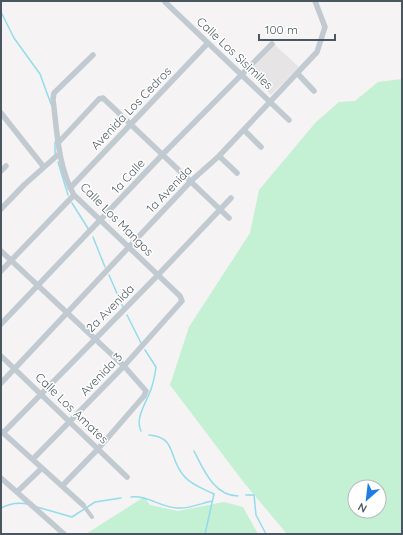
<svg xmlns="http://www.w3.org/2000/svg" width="403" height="535" font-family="Quicksand,sans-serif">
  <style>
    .education { fill: #e6e4e5 }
    .green { fill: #c4f0d3; fill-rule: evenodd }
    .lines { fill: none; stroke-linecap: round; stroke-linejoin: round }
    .stream { stroke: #92dceb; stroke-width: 1.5 }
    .pedestrian { stroke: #c1cad1; stroke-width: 4 }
    .minor { stroke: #c1cad1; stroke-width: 5.5 }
    .labels { text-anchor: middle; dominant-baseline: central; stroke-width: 3; stroke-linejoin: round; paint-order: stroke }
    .street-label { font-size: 12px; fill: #4a5760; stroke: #fff }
  </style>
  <rect width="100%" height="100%" fill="#f5f3f3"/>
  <!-- education -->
  <path class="education" d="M275 45 299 67 271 95 248 73Z"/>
  <!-- green -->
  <path class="green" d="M402 79V534H287L245 484 170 385 189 327 250 233 259 190 316 122 339 102 355 101 378 82ZM355 487H379V511H355Z
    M144 497 150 505 178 511 224 502 243 507 258 534H86Z"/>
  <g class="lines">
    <!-- stream -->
    <path class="stream" d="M1 12 14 38 40 74 51 104
      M55 154V142
      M58 162 68 195
      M72 203 89 230
      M93 237 105 267
      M109 275 123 307
      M127 315 141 343
      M141 431C134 417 149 399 152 386 154 380 155 374 156 367L145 350
      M149 435C177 437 168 458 184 476 191 485 204 489 214 494L205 534
      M194 451C204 470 214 496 238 496
      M246 495H254L256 515 266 534
      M131 497C147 495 162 508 178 508 189 509 202 503 212 501
      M37 507 72 517 95 502 121 498
      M1 508C10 503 18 502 28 504"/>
    <!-- pedestrian -->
    <path class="pedestrian" d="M83 505 92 517"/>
    <!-- minor -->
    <path class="minor" d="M165 2 289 120
      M297 73 314 91
      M1 113 43 166
      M244 130 261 147
      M58 143 99 99 103 98 229 218
      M219 156 237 173
      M1 171 6 166
      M70 188 208 43
      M1 209 24 185 60 153
      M1 251 124 366 146 391 144 396 98 449 63 485
      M1 271 74 195
      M1 324 163 154 272 44
      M1 356 127 477
      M1 383 191 181 219 156 317 52 325 27 315 1
      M1 431 83 505
      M3 433 158 275 231 198
      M33 459 124 366 182 301 180 296 74 195C58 167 57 131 53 99L54 93 93 55
      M1 478 64 534
      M18 491 42 468"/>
  </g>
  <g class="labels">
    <!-- street labels -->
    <g class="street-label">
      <text transform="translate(235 53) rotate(43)">Calle Los Sisimiles</text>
      <text transform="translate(131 108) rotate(-46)">Avenida Los Cedros</text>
      <text transform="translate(128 176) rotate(-47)">1a Calle</text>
      <text transform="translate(169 189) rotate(-46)">1a Avenida</text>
      <text transform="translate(117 219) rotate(45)">Calle Los Mangos</text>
      <text transform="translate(110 308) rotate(-45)">2a Avenida</text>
      <text transform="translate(101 374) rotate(-46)">Avenida 3</text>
      <text transform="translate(72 408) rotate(44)">Calle Los Amates</text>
    </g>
  </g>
  <!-- border -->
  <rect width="403" height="535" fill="none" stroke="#4a5760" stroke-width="4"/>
  <!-- north arrow -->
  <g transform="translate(367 499) rotate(208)"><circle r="19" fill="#ffffff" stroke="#b7bcbf"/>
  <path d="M0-3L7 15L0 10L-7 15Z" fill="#207be2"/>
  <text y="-6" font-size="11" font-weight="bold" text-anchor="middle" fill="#4a5760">N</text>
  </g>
  <!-- scale -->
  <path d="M259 34v6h76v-6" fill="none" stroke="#4a5760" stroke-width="2"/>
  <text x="265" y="34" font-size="12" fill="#4a5760" stroke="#ffffff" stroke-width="3" paint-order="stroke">100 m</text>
</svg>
